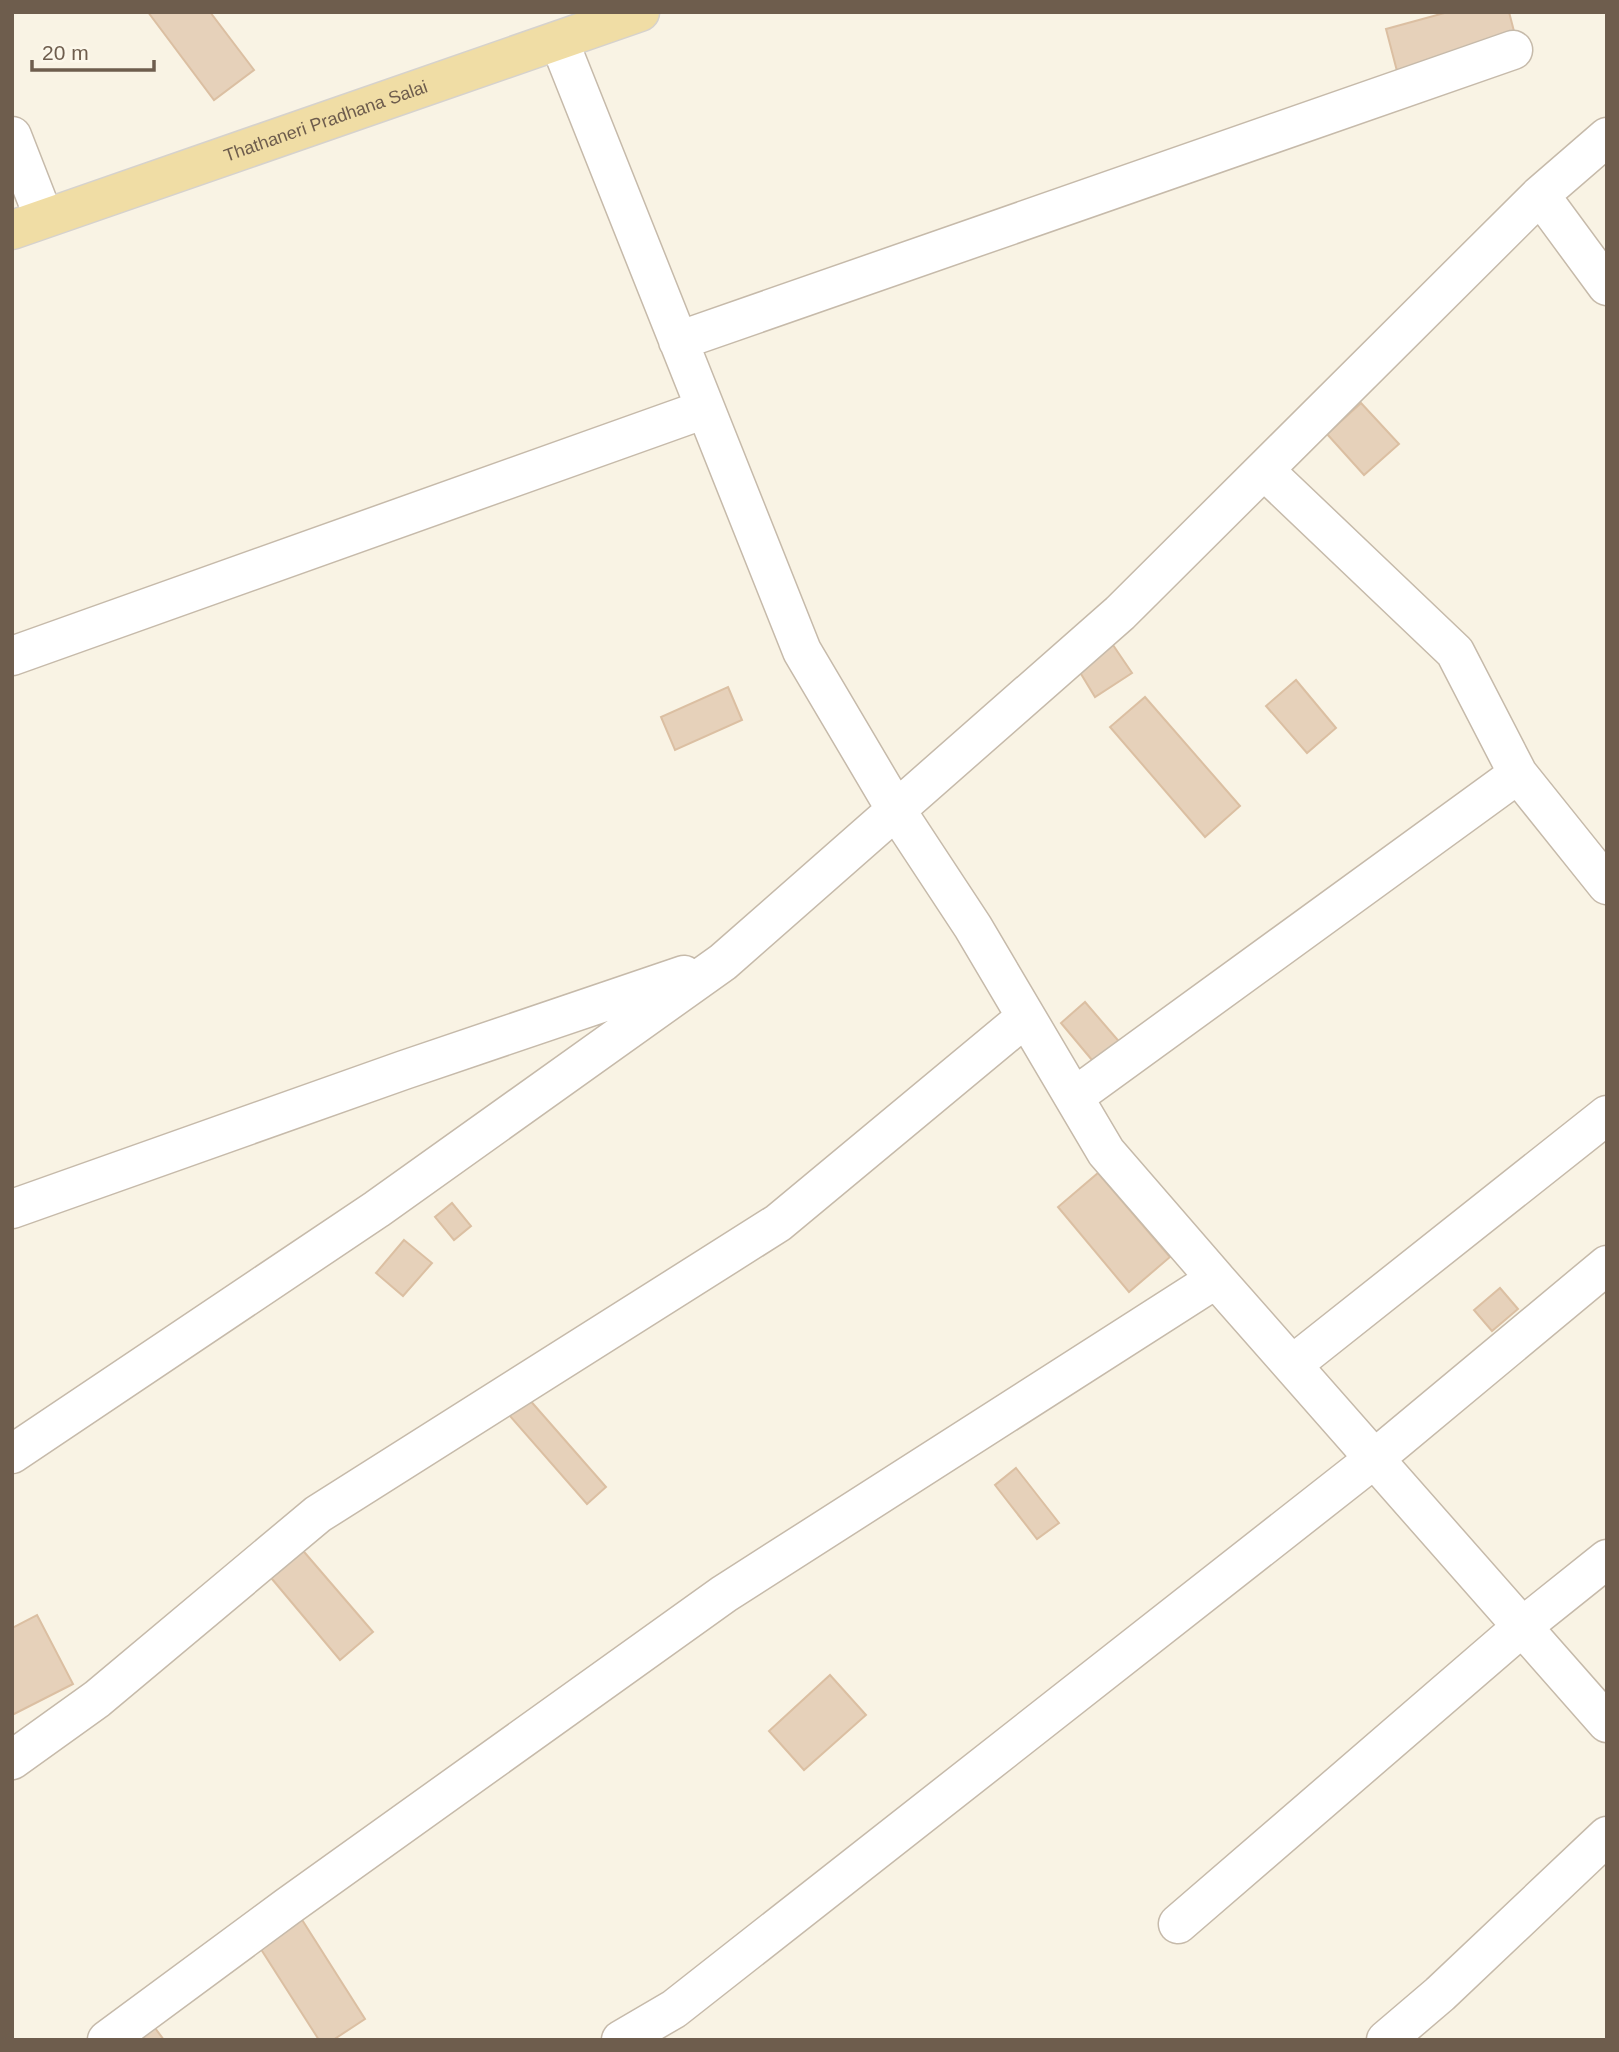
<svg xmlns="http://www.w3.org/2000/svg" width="1619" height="2052" font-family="Arial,sans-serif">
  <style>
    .building { fill: #e6d1ba; stroke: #dbbfa2; stroke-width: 2 }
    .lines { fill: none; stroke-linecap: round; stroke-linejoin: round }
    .minor-casing { stroke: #c6baaa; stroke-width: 41 }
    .major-casing { stroke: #d6d2cd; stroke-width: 41 }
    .minor { stroke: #fff; stroke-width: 38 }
    .major { stroke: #f0dda5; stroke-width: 38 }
    .labels { text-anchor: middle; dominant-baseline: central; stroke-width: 5; stroke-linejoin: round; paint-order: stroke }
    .street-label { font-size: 18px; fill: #6e5d4d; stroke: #fcf7ea }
  </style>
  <rect width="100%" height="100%" fill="#f9f3e4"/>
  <!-- building -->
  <path class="building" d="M148 12H210L254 70 214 100Z
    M1448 12H1509L1516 39 1397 71 1386 29Z
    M1361 403 1399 444 1364 475 1327 434Z
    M1113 645 1132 673 1095 697 1078 669Z
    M1296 680 1336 728 1307 753 1266 706Z
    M728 687 742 720 675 750 661 717Z
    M1145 697 1240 806 1205 837 1110 727Z
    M1085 1002 1122 1045 1097 1066 1061 1023Z
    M1098 1173 1170 1257 1129 1292 1058 1207Z
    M452 1203 471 1226 454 1240 435 1217Z
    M404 1240 432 1263 403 1296 376 1273Z
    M1500 1288 1518 1309 1492 1331 1474 1310Z
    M521 1390 606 1487 587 1504 502 1407Z
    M1016 1468 1059 1523 1037 1539 995 1485Z
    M299 1546 373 1632 340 1660 267 1573Z
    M37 1615 73 1684 12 1715V1628Z
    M830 1675 866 1715 804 1770 769 1731Z
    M299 1915 365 2019 333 2040H319L257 1943Z
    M152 2024 164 2040H131Z"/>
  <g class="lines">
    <!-- minor casing -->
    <g class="minor-casing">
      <path id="minor" d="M559 41 802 651 896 810 973 927 1106 1152 1216 1279
        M12 136 44 218
        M1607 137 1540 195 1607 286
        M678 341 1513 50
        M12 656 705 409
        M1518 774 1607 885
        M1074 1097 1518 774 1455 652 1264 470
        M12 1209 404 1070 684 975
        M1292 1365 1607 1115
        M12 1454 377 1209 723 962 1120 613 1540 195
        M12 1760 97 1699 318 1514 778 1223 1026 1017
        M1178 1924 1522 1627 1607 1559
        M107 2040 287 1907 724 1594 1216 1279 1607 1723
        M621 2040 674 2009 1374 1459 1607 1265
        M1386 2040 1440 1994 1607 1836"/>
    </g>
    <!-- major casing -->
    <g class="major-casing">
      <g id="major">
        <path id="s1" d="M12 230 640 12"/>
      </g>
    </g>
    <!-- minor -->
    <use href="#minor" class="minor"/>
    <!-- major -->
    <use href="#major" class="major"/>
  </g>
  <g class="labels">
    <!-- street labels -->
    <g class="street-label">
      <text stroke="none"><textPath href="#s1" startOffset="332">Thathaneri Pradhana Salai</textPath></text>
    </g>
  </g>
  <!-- border -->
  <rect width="1619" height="2052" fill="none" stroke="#6e5d4d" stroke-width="28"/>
  <!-- scale -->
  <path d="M32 60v10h122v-10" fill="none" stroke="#6e5d4d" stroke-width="3.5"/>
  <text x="42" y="60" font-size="21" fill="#6e5d4d" stroke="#fcf7ea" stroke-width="5" paint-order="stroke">20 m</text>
</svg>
